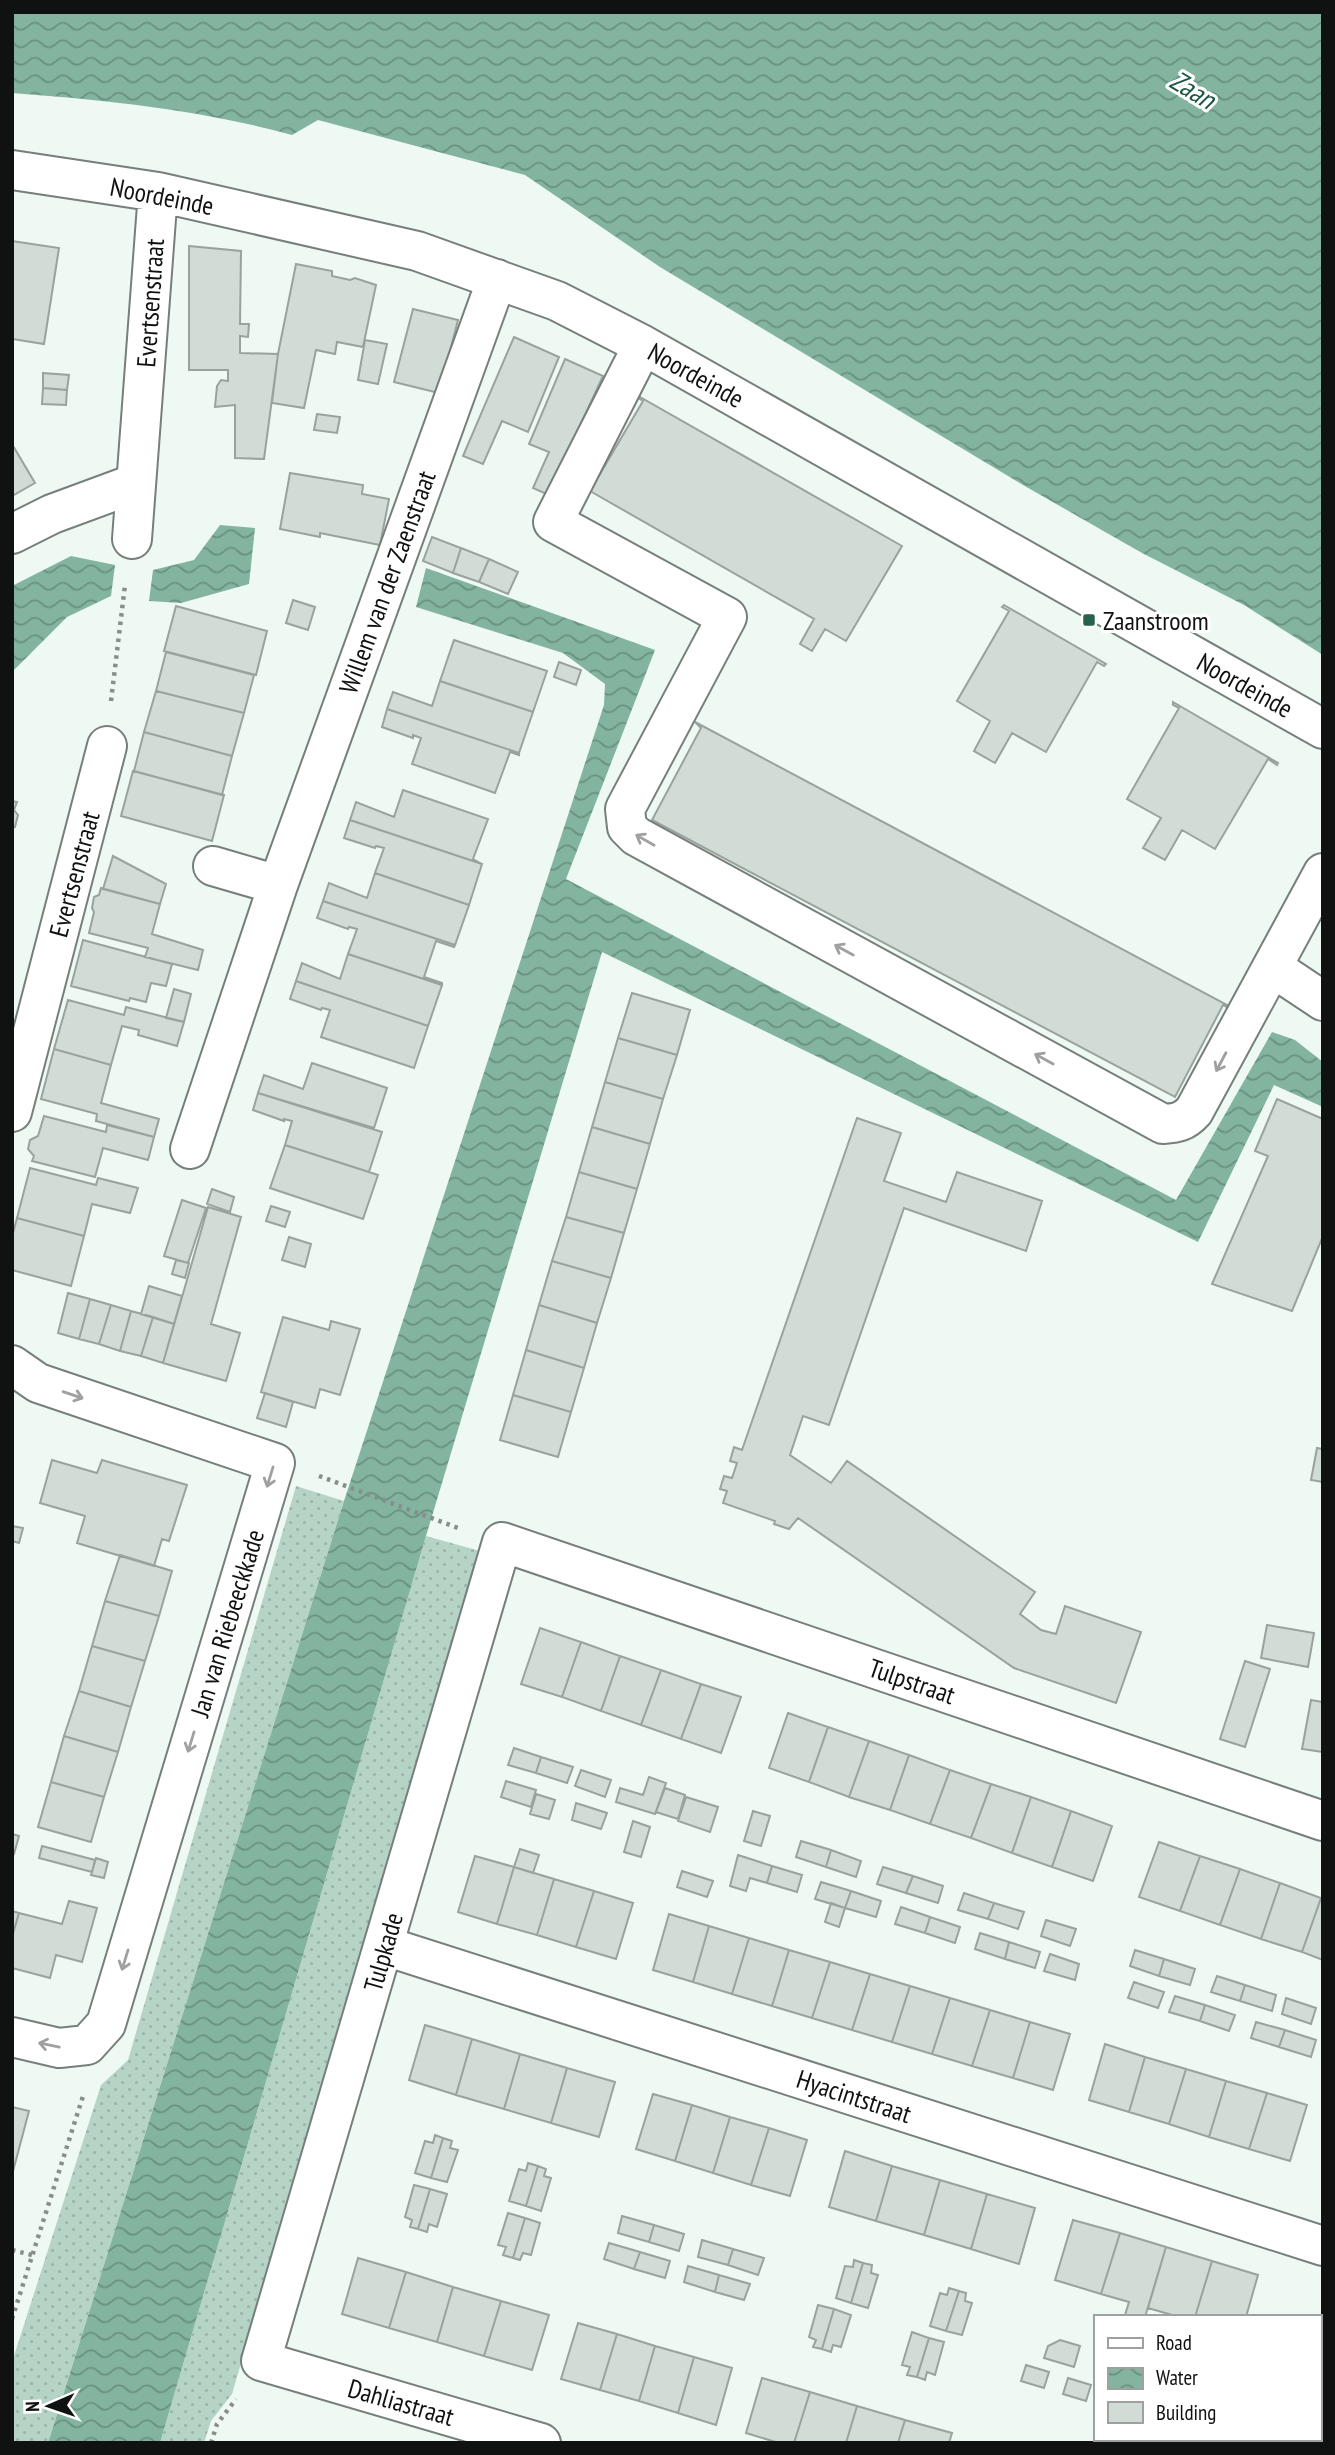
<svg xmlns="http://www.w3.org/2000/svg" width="1335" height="2455" font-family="'PT Sans Narrow',sans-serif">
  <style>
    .grass { fill: url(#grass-dots) }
    .water { fill: url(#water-waves) }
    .building { fill: #d2dcd7; stroke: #9aa29e; stroke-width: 2 }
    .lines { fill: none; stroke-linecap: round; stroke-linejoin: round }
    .minor-casing { stroke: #767f7b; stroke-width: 42 }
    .path { stroke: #878e8b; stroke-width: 4.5; stroke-dasharray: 3.5 5; stroke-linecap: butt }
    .minor { stroke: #fff; stroke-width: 38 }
    .oneway { stroke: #9fa0a0 }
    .poi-dot { fill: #27624c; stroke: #fff; stroke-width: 2.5 }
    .labels { text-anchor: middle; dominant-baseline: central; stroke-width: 6; stroke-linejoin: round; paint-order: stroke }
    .street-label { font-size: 26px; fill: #0f1211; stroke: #fff }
    .poi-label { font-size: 26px; fill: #0f1211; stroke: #fff; text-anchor: start }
    .water-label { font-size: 28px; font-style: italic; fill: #1c5842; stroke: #fff }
  </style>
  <defs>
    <pattern id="grass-dots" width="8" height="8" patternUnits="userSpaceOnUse" patternTransform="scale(1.75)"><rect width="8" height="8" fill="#b6d4c6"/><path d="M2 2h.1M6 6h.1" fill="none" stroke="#9bb5a9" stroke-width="1.8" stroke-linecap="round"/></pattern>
    <pattern id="water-waves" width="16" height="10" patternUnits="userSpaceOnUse" patternTransform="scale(1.75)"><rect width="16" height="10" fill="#83b49f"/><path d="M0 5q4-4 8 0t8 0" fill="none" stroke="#6a9180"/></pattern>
  </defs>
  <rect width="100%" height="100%" fill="#eff9f4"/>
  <!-- grass -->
  <path class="grass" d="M296 1486 344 1501 48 2443H12V2362L101 2085 128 2060Z
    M426 1536 480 1551 232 2394 211 2421 204 2443H160Z"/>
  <!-- water -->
  <path class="water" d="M12 12H1323V655L1244 605 1142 553 1023 485 660 267 525 175 318 120 292 135C202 110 106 100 12 93Z
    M220 525 255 528 249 584 181 603 149 601 153 570 194 560Z
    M71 556 115 565 111 596 67 617 12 672V586Z
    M426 568 655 650 566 879 1176 1200 1272 1032 1295 1040 1323 1062V1107L1274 1085 1198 1242 602 952 426 1536 160 2443H48L344 1501 604 705 605 684 563 653 416 607Z"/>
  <!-- building -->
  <path class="building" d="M12 241 59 248 44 344 12 339Z
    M189 246 241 251 240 324H249L248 337 240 336V353L278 354 264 459 235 458V405L215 407 217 386 221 380 228 381V370H189Z
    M296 264 332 271V276L350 280 355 278 376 285 363 347 337 342 335 354 316 350 304 408 272 403 278 354Z
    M413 309 458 320 439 393 394 382Z
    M514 337 559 357 528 432 502 421 483 464 463 456Z
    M365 340 387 344 378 384 358 380Z
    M565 359 603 376 565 458 551 496 533 488 549 452 529 444Z
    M43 373 69 375 67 390 43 388Z
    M43 388 67 390 66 405 42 404Z
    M633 393 902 546 846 641 825 629 812 651 800 644 814 619 590 491 643 401 633 395Z
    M317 414 340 417 337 433 314 430Z
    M12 444 35 483 12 496Z
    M290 473 363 485 362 494 389 499 380 545 320 533V537L280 529Z
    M432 537 461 548 453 573 423 561Z
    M461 548 489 559 479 582 453 573Z
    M489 559 518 572 508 594 479 582Z
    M293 600 315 607 308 630 286 623Z
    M1004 605 1106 664 1104 666 1097 662 1046 752 1012 733 995 763 974 751 990 721 957 701 1009 611 1002 607Z
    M176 606 267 631 256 675 164 651Z
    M454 640 547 671 533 712 440 681Z
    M166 652 254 675 244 713 156 691Z
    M559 662 581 670 576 685 554 677Z
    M440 681 533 712 519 753 387 709 393 692 432 706Z
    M156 691 244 713 232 756 144 732Z
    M1173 702 1278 763 1277 765 1268 759 1215 849 1182 830 1165 860 1143 848 1161 818 1127 799 1179 708 1173 705Z
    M387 709 519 753V755L510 752 495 793 412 764 421 738 413 735V738L382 727Z
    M695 722 1231 1007V1009L1223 1005 1175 1097 652 820 701 728Z
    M144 732 232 756 222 795 134 771Z
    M133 771 224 795 212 841 121 816Z
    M403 790 488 819 473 859 482 864 350 820 356 802 394 817Z
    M12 801 17 802 14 810 18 815 15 827 12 828Z
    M350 820 482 864 469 905 375 873 384 848 376 846 375 848 344 838Z
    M113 856 166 884 160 904 103 889Z
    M375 873 469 905 455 945 323 901 329 883 367 898Z
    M101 888 160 904 152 934 203 950 198 970 145 957 148 948 89 933 94 912 92 908 94 897 99 895Z
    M323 901 455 945 454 947 436 941 424 977 442 983V985L348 954 357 929 349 927 348 929 317 918Z
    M83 940 172 964 166 986 151 983 146 1002 130 998 129 1001 71 986Z
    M348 954 442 985 428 1026 296 981 302 963 340 979Z
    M296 981 428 1026 414 1068 321 1037 330 1010 322 1008 321 1010 290 999Z
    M174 989 191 994 184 1022 166 1018Z
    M632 993 690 1010 677 1055 618 1038Z
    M68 1000 124 1015 126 1007 184 1022 177 1046 138 1035 139 1030 122 1026 111 1065 54 1049Z
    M618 1038 677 1055 663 1099 605 1082Z
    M54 1049 111 1065 101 1103 159 1119 154 1137 96 1121 97 1114 41 1099Z
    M312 1063 387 1088 374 1128 258 1093 264 1075 303 1089Z
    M605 1082 663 1099 650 1144 592 1127Z
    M258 1093 382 1132 369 1172 285 1145 292 1121 284 1119V1121L253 1110Z
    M1277 1099 1323 1119V1236L1292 1311 1212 1284 1268 1156 1255 1151Z
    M44 1116 106 1132 107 1125 154 1137 148 1160 103 1148 95 1177 32 1161 34 1156 28 1149 30 1140 38 1136Z
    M857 1118 901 1133 884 1181 946 1202 957 1172 1042 1201 1026 1251 904 1208 829 1425 803 1416 790 1455 831 1483 847 1461 1035 1592 1020 1614 1041 1630 1056 1634 1065 1606 1141 1632 1116 1703 1014 1668 798 1518 789 1529 774 1524 775 1521 723 1503 727 1491 720 1489 724 1476 732 1478 737 1463 730 1461 734 1447 742 1450Z
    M592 1127 650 1144 637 1189 579 1172Z
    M285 1145 378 1175 363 1219 270 1188Z
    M30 1168 96 1185 98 1178 138 1188 130 1213 92 1204 84 1236 17 1218Z
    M579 1172 637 1189 624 1233 566 1217Z
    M212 1189 234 1197 230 1212 207 1204Z
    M182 1200 206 1208 188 1263 164 1256Z
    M271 1206 290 1212 285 1227 266 1221Z
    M208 1207 241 1217 211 1324 240 1333 226 1381 163 1363Z
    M566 1217 624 1233 611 1278 552 1261Z
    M17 1218 84 1236 71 1286 12 1270V1237Z
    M289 1237 311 1244 305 1267 282 1260Z
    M176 1260 189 1263 185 1278 172 1274Z
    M552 1261 611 1278 597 1323 539 1305Z
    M149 1286 182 1296 174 1324 141 1314Z
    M68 1293 90 1299 79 1339 58 1333Z
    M90 1299 111 1305 99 1344 79 1339Z
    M111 1305 131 1311 120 1351 99 1344Z
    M539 1305 597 1323 584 1368 526 1350Z
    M131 1311 153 1317 141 1356 120 1351Z
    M153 1317 174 1324 163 1363 141 1356Z
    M283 1317 329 1330 331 1321 360 1329 340 1395 320 1389 315 1408 261 1392Z
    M526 1350 584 1368 571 1412 513 1395Z
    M265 1393 293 1402 286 1427 257 1418Z
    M513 1395 571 1412 558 1457 500 1440Z
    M1317 1448 1323 1449V1482L1311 1480Z
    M52 1460 97 1473 102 1460 187 1485 169 1541 162 1539 154 1566 77 1543 85 1516 40 1503Z
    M12 1526 23 1528 19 1543 12 1541Z
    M120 1555 172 1571 159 1616 105 1601Z
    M105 1601 159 1616 145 1661 92 1646Z
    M1267 1625 1314 1633 1308 1667 1261 1658Z
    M540 1628 581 1642 562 1697 521 1684Z
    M581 1642 620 1656 601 1711 562 1697Z
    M92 1646 145 1661 131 1707 79 1691Z
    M620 1656 661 1670 641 1725 601 1711Z
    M1245 1661 1270 1669 1245 1747 1220 1739Z
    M661 1670 701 1684 681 1739 641 1725Z
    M701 1684 741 1697 721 1753 681 1739Z
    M79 1691 131 1707 118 1752 64 1736Z
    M1311 1700 1323 1702V1752L1302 1749Z
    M788 1713 828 1727 809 1782 769 1768Z
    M828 1727 869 1741 849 1797 809 1782Z
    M64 1736 118 1752 104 1797 51 1782Z
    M869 1741 909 1755 890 1810 849 1797Z
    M514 1748 541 1757 536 1773 508 1765Z
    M909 1755 950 1770 930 1824 890 1810Z
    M541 1757 573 1767 567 1783 536 1773Z
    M581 1770 611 1780 605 1797 575 1786Z
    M950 1770 991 1784 971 1838 930 1824Z
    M649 1777 666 1783 655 1814 616 1802 620 1788 643 1795Z
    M506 1781 536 1790 531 1807 501 1797Z
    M51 1782 104 1797 91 1842 38 1827Z
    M991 1784 1031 1797 1012 1853 971 1838Z
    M665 1788 685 1795 678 1819 656 1812Z
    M536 1794 555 1800 549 1819 530 1814Z
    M686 1797 718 1807 710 1832 678 1821Z
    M1031 1797 1071 1811 1052 1867 1012 1853Z
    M576 1803 607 1813 601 1829 572 1820Z
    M753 1811 770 1816 761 1846 744 1841Z
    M1071 1811 1112 1826 1093 1881 1052 1867Z
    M633 1821 650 1827 641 1857 624 1852Z
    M12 1834 19 1836 14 1854 12 1853Z
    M801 1841 831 1850 826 1867 796 1857Z
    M1159 1842 1200 1856 1180 1911 1139 1897Z
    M42 1846 95 1860 92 1872 39 1858Z
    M520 1849 539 1855 533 1873 514 1867Z
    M831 1850 861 1861 856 1877 826 1867Z
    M738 1855 772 1866 767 1883 750 1878 746 1891 730 1886Z
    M475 1856 514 1867 497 1924 458 1912Z
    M1200 1856 1240 1869 1220 1925 1180 1911Z
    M96 1858 108 1862 104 1878 91 1875Z
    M772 1866 802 1875 797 1892 767 1883Z
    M514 1867 554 1879 537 1935 497 1924Z
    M883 1867 913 1876 906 1893 877 1884Z
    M1240 1869 1280 1883 1261 1939 1220 1925Z
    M682 1871 713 1881 707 1897 677 1887Z
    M913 1876 943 1886 938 1903 906 1893Z
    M554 1879 594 1891 576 1947 537 1935Z
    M821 1882 851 1891 845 1908 815 1899Z
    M1280 1883 1321 1898 1302 1952 1261 1939Z
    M594 1891 633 1903 616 1959 576 1947Z
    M851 1891 881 1901 876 1917 845 1908Z
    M964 1893 994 1903 988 1919 958 1910Z
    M1321 1898H1323V1960L1302 1952Z
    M69 1901 97 1908 82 1962 56 1955 50 1978 12 1968V1937L19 1913 62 1924Z
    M831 1903 845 1908 839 1927 825 1922Z
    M994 1903 1024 1912 1018 1929 988 1919Z
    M901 1907 930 1917 925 1933 895 1924Z
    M12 1911 19 1913 12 1937Z
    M669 1914 709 1926 693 1982 653 1970Z
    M930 1917 960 1927 955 1943 925 1933Z
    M1046 1920 1076 1929 1070 1946 1041 1936Z
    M709 1926 749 1938 732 1994 693 1982Z
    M980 1933 1009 1942 1005 1959 975 1949Z
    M749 1938 789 1950 772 2006 732 1994Z
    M1009 1942 1040 1952 1035 1968 1005 1959Z
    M789 1950 830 1962 812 2018 772 2006Z
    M1135 1950 1164 1959 1159 1976 1130 1966Z
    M1050 1954 1079 1964 1075 1980 1044 1971Z
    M1164 1959 1195 1969 1190 1985 1159 1976Z
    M830 1962 870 1974 852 2030 812 2018Z
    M870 1974 910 1986 892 2042 852 2030Z
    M1217 1976 1245 1985 1240 2001 1211 1992Z
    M1134 1982 1164 1992 1158 2008 1128 1998Z
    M1245 1985 1276 1995 1272 2011 1240 2001Z
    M910 1986 950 1998 932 2054 892 2042Z
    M1175 1996 1205 2005 1200 2021 1169 2012Z
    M950 1998 990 2010 972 2066 932 2054Z
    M1286 1998 1316 2008 1311 2024 1282 2014Z
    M1205 2005 1235 2015 1229 2031 1200 2021Z
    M990 2010 1030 2022 1013 2078 972 2066Z
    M1030 2022 1070 2034 1053 2090 1013 2078Z
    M1256 2022 1285 2030 1279 2047 1251 2038Z
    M425 2025 472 2039 456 2095 409 2080Z
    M1285 2030 1316 2040 1311 2057 1279 2047Z
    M472 2039 520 2054 504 2109 456 2095Z
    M1105 2044 1145 2057 1129 2112 1089 2100Z
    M520 2054 567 2068 551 2123 504 2109Z
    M1145 2057 1186 2069 1169 2124 1129 2112Z
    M567 2068 615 2082 599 2137 551 2123Z
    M1186 2069 1226 2081 1209 2137 1169 2124Z
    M1226 2081 1267 2093 1249 2149 1209 2137Z
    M1267 2093 1307 2105 1290 2161 1249 2149Z
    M653 2094 692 2105 675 2161 636 2149Z
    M692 2105 730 2117 713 2173 675 2161Z
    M12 2107 29 2111 12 2175Z
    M730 2117 769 2128 751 2185 713 2173Z
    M769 2128 807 2140 790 2196 751 2185Z
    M435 2135 443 2138 431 2178 415 2173 425 2141 433 2143Z
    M443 2138 452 2141 450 2148 458 2150 447 2182 431 2178Z
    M845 2151 892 2166 876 2221 829 2207Z
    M528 2163 538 2166 526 2206 509 2201 519 2169 526 2171Z
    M538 2166 546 2169 544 2176 551 2178 541 2211 526 2206Z
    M892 2166 940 2180 924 2235 876 2221Z
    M940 2180 987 2194 971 2249 924 2235Z
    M414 2185 430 2189 418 2229 410 2227 412 2220 405 2217Z
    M430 2189 447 2194 437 2227 429 2224 427 2232 418 2229Z
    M987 2194 1035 2208 1019 2264 971 2249Z
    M508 2213 525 2218 513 2258 503 2255 506 2247 498 2245Z
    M622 2216 654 2225 649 2242 618 2233Z
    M525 2218 540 2223 531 2255 523 2253 520 2260 513 2258Z
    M1073 2220 1120 2233 1101 2294 1055 2280Z
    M654 2225 684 2234 679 2251 649 2242Z
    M1120 2233 1166 2247 1145 2317 1125 2315 1129 2302 1101 2294Z
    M702 2240 733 2249 728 2265 698 2257Z
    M609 2243 640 2252 634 2269 604 2259Z
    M1166 2247 1212 2261 1195 2317H1179L1148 2308Z
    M733 2249 764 2258 758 2275 728 2265Z
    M640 2252 670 2261 665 2278 634 2269Z
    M358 2258 406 2272 389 2328 342 2314Z
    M854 2260 863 2263 851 2303 836 2298 845 2266 853 2267Z
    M1212 2261 1258 2275 1246 2317H1195Z
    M863 2263 872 2265 871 2273 878 2275 868 2308 851 2303Z
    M688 2266 719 2275 715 2292 684 2282Z
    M406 2272 453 2287 437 2342 389 2328Z
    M719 2275 750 2284 744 2300 715 2292Z
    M453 2287 501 2301 484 2356 437 2342Z
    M949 2288 959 2291 946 2331 930 2326 940 2293 947 2295Z
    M959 2291 966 2293 965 2301 972 2303 962 2335 946 2331Z
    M501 2301 549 2315 532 2370 484 2356Z
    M818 2305 834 2309 822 2349 813 2347 816 2340 809 2337Z
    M834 2309 851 2315 841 2347 833 2345 831 2352 822 2349Z
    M578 2323 617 2334 600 2390 561 2379Z
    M912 2332 929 2338 917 2377 907 2375 910 2367 902 2365Z
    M617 2334 655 2346 639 2401 600 2390Z
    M929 2338 944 2342 935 2375 927 2372 925 2380 917 2377Z
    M1060 2340 1080 2346 1074 2367 1044 2358 1048 2346Z
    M655 2346 694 2357 678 2413 639 2401Z
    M694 2357 732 2368 716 2425 678 2413Z
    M1026 2365 1049 2372 1044 2388 1021 2381Z
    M762 2378 810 2392 794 2443H779L746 2433Z
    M1068 2378 1091 2385 1086 2401 1063 2394Z
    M810 2392 857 2406 846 2443H794Z
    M857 2406 905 2420 898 2443H846Z
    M905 2420 952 2433 949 2443H898Z"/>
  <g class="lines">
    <!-- minor casing -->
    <g class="minor-casing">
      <path id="minor" d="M12 170 158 192 417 251 557 301 643 345 1323 729
        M643 345 553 522 727 617 625 809 627 827 636 836 1163 1124C1177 1123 1184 1122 1194 1111L1323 873
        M12 534 52 514 136 483
        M132 539 158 192
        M213 866 278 885
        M1272 967 1323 1001
        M12 1112 107 746
        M190 1149 278 885 497 279
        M12 1365 38 1383 275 1463 106 2024 87 2045 59 2048 12 2037
        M385 1946 1323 2246
        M1319 2426 1323 2413
        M541 2443 261 2361 502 1542 1323 1821"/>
    </g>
    <!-- path -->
    <path class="path" d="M111 701 125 585
      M319 1476 458 1528
      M12 2250 32 2255
      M12 2319 84 2093
      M211 2443 217 2424 236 2399"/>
    <!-- minor -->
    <use href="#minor" class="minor"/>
  </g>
  <!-- one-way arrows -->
  <defs><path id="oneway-shaft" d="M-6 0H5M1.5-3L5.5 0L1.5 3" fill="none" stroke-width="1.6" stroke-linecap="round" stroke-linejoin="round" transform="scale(1.75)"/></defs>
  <g class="oneway">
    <use href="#oneway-shaft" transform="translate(645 840) rotate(-150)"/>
    <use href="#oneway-shaft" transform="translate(844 950) rotate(-151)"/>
    <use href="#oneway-shaft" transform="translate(1044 1059) rotate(-151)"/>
    <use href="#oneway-shaft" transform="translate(1221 1062) rotate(118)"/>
    <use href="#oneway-shaft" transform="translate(73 1395) rotate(19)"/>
    <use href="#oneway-shaft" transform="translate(270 1477) rotate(107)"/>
    <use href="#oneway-shaft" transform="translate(191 1742) rotate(107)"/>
    <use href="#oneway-shaft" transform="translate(125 1960) rotate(107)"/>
    <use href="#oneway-shaft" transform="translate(49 2045) rotate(-168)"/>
  </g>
  <!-- markers -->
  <rect class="poi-dot" x="1082" y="613" width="14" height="14" rx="3.5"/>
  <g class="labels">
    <!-- street labels -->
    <g class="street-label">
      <text transform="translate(162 196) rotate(11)">Noordeinde</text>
      <text transform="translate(150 303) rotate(-86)">Evertsenstraat</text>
      <text transform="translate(696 375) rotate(29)">Noordeinde</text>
      <text transform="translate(387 582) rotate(-70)">Willem van der Zaenstraat</text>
      <text transform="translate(1245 685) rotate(29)">Noordeinde</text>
      <text transform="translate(74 874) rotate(-75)">Evertsenstraat</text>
      <text transform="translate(227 1623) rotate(-73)">Jan van Riebeeckkade</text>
      <text transform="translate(912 1681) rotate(19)">Tulpstraat</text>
      <text transform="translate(383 1952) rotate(-74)">Tulpkade</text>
      <text transform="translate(854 2096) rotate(18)">Hyacintstraat</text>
      <text transform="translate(401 2402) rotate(16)">Dahliastraat</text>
    </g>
    <!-- poi labels -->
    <g class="poi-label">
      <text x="1103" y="620">Zaanstroom</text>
    </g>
    <!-- water labels -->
    <g class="water-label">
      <text transform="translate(1193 89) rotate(31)">Zaan</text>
    </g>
  </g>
  <!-- border -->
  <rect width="1335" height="2455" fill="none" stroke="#0f1211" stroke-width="28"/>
  <!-- legend -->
  <rect x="1094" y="2315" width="228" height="126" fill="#ffffff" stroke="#9fa0a0" stroke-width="2"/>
  <rect x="1108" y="2338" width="35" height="10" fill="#ffffff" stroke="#9fa0a0" stroke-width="2"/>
  <text x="1156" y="2350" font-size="21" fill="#0f1211">Road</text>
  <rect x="1108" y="2368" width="35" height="21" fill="url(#water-waves)" stroke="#9fa0a0" stroke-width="2"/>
  <text x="1156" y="2385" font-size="21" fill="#0f1211">Water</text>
  <rect x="1108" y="2402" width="35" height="21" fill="#d2dcd7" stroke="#9fa0a0" stroke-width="2"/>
  <text x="1156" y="2420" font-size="21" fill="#0f1211">Building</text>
  <!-- north arrow -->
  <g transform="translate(49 2406) rotate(268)" stroke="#ffffff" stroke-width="5" paint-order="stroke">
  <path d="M0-5L12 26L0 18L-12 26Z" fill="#0f1211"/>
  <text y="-10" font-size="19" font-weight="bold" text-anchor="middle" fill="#0f1211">N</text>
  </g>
</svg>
